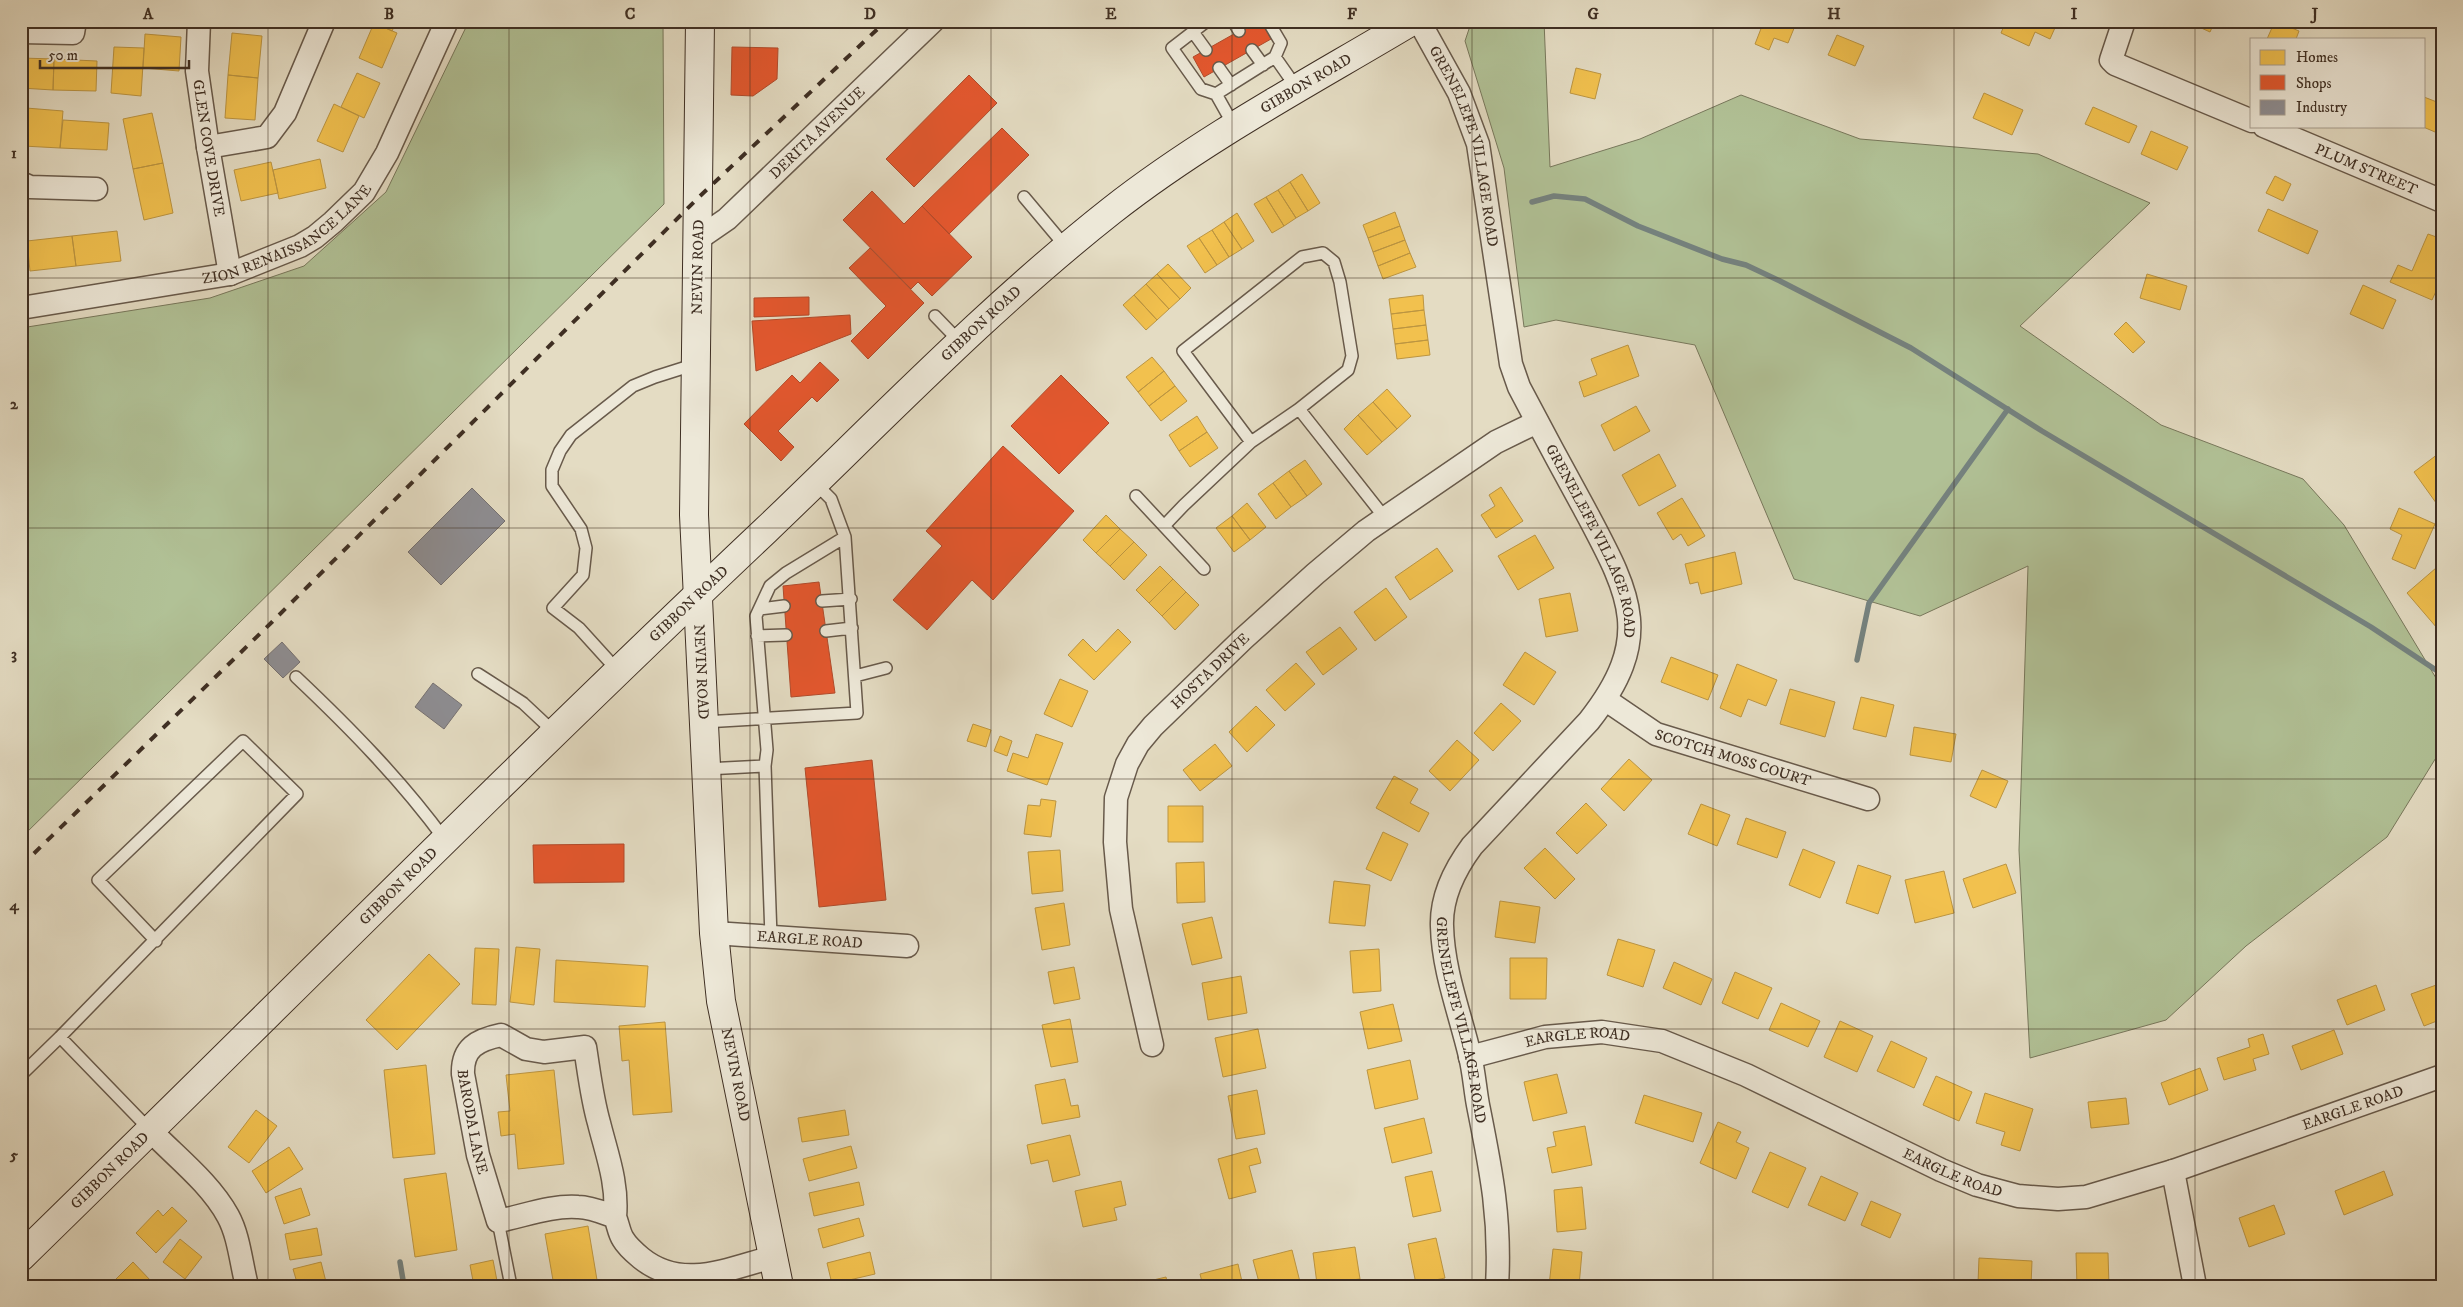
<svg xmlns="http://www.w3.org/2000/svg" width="2463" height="1307" font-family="'IM FELL DW Pica',serif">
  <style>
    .green { fill: #b1c196; stroke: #78785c }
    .homes { fill: #f2c14e; stroke: #bc9541 }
    .shops { fill: #e4572e; stroke: #b24b2b }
    .industry { fill: #8d8d92; stroke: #767171 }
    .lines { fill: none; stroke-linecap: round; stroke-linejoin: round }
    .stream { stroke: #75827f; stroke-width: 5.5 }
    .service-casing { stroke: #685a4b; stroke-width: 14 }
    .minor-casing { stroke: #685a4b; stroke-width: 25 }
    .secondary-casing { stroke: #3f2f23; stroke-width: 30 }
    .service { stroke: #ede8d8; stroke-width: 11 }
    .minor { stroke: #ede8d8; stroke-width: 22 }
    .secondary { stroke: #ede8d8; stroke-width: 28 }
    .rail { stroke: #3f2f23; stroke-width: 4; stroke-dasharray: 9 9; stroke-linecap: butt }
    .grid { fill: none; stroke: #3f2f23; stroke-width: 1; stroke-opacity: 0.55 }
    .labels { text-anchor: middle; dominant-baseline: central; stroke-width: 5; stroke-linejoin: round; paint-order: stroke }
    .street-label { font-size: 15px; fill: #3f2f23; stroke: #ede8d8 }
    .neatline { fill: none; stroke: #3f2f23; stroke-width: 2 }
    .grid-label { font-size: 16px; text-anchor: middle; font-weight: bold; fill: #3f2f23 }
  </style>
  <rect width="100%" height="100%" fill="#e4dcc3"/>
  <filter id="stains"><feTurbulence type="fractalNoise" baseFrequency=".004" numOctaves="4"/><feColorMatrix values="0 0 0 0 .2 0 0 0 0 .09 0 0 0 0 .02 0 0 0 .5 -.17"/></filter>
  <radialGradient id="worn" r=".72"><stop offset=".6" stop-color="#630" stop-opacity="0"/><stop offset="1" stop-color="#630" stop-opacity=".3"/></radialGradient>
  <!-- green -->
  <path class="green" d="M469 21H663L664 204 21 838V328L210 298 304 266 386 192Z
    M1476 21H1544L1550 167 1640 139 1741 95 1860 139 2038 154 2150 203 2020 326 2161 425 2303 479 2344 525 2442 688V748L2387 837 2246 946 2166 1020 2030 1058 2019 850 2028 566 1920 616 1794 579 1695 345 1556 320 1524 327 1504 168 1465 41 1469 29Z"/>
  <!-- homes -->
  <path class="homes" d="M143 21H178V25Z
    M371 21H397L392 31Z
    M1764 21H1797L1788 43 1774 38 1769 50 1755 44Z
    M2006 21H2058L2050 39 2035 32 2029 46 2001 33Z
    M2186 21H2215L2210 32Z
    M2275 21 2299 31 2296 39H2267Z
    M374 23 397 33 382 68 359 58Z
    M232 33 262 36 258 78 228 75Z
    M145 34 181 37 179 71 143 68Z
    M1837 35 1864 46 1855 66 1828 55Z
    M114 47 144 48 141 96 111 93Z
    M21 58 54 59 53 90 21 88Z
    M54 59 97 61 96 91 53 90Z
    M1576 68 1601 74 1595 99 1570 93Z
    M357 73 380 83 364 118 341 107Z
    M228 75 258 78 255 120 225 118Z
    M1984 93 2023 110 2012 135 1973 118Z
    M2424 97 2442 104V135L2421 126H2424Z
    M334 104 359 116 343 152 317 141Z
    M2093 107 2137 126 2129 143 2085 124Z
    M26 108 63 111 60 148 23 146Z
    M152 113 163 163 133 169 123 119Z
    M63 120 109 123 107 150 60 148Z
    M2151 131 2188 147 2177 170 2141 154Z
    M320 159 326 188 279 199 273 170Z
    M271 162 278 193 241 201 234 170Z
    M163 163 173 213 144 220 133 169Z
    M1302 174 1320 203 1308 211 1290 182Z
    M2275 176 2291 184 2283 201 2266 193Z
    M1290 182 1308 211 1296 218 1278 190Z
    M1278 190 1296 218 1284 226 1266 197Z
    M1266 197 1284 226 1272 233 1254 204Z
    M2268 209 2318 231 2308 254 2258 231Z
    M1395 212 1400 226 1368 238 1363 225Z
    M1237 213 1254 241 1242 249 1224 222Z
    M1224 222 1242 249 1229 257 1212 230Z
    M1400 226 1405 240 1373 252 1368 238Z
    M1212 230 1229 257 1217 265 1199 238Z
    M117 231 121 261 76 266 72 236Z
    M2428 234 2442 239V278L2432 300 2390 282 2398 265 2412 271Z
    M72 236 76 266 30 271 27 241Z
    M1199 238 1217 265 1205 273 1187 246Z
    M1405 240 1410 253 1378 266 1373 252Z
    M1410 253 1416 267 1383 279 1378 266Z
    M1168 264 1191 288 1180 299 1157 274Z
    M1157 274 1180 299 1169 309 1146 284Z
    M2147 274 2187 286 2180 310 2140 298Z
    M1146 284 1169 309 1157 320 1134 295Z
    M2363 285 2396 300 2383 329 2350 314Z
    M1134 295 1157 320 1146 330 1123 305Z
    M1423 295 1424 310 1391 314 1389 299Z
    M1424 310 1426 325 1393 329 1391 314Z
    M2126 322 2145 342 2133 353 2114 334Z
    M1426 325 1428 340 1395 344 1393 329Z
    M1428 340 1430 355 1397 359 1395 344Z
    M1628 345 1639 376 1584 397 1579 382 1597 375 1591 359Z
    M1152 357 1164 371 1138 392 1126 377Z
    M1164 371 1175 386 1149 406 1138 392Z
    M1175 386 1187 401 1161 421 1149 406Z
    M1387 389 1411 416 1397 429 1373 402Z
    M1373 402 1397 429 1382 442 1358 415Z
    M1636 406 1650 431 1614 451 1601 425Z
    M1358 415 1382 442 1367 455 1344 429Z
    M1197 416 1207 432 1179 451 1169 435Z
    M1207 432 1218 448 1190 467 1179 451Z
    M2442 451V505L2439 507 2414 472Z
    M1659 454 1676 486 1639 506 1622 475Z
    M1305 460 1322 484 1307 496 1289 471Z
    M1289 471 1307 496 1291 507 1273 483Z
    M1273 483 1291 507 1276 519 1258 494Z
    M1501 487 1523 521 1496 538 1481 515 1495 506 1489 495Z
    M1682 498 1705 536 1688 546 1681 534 1673 540 1657 513Z
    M1247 503 1266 527 1250 540 1232 516Z
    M2399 508 2435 524 2415 569 2392 559 2402 535 2390 529Z
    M1106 515 1120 529 1096 553 1083 540Z
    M1232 516 1250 540 1234 552 1216 528Z
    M1120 529 1134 542 1110 566 1096 553Z
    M1535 535 1554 568 1518 590 1498 556Z
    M1134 542 1147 555 1124 580 1110 566Z
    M1437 548 1453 571 1410 600 1395 577Z
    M1735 552 1742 584 1701 594 1698 582 1690 584 1685 564Z
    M1160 566 1173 579 1149 603 1136 590Z
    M2436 568 2442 575V624L2437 628 2407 593Z
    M1173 579 1186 592 1162 616 1149 603Z
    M1386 588 1407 617 1375 641 1354 612Z
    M1186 592 1199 605 1175 630 1162 616Z
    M1570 593 1578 631 1546 637 1539 599Z
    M1340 627 1357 649 1323 675 1306 652Z
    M1118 629 1131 642 1094 680 1068 655 1083 639 1096 652Z
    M1525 652 1556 672 1534 705 1503 685Z
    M1671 657 1718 675 1708 700 1661 682Z
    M1296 663 1315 684 1285 711 1266 690Z
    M1737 664 1777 680 1766 706 1748 699 1741 717 1720 708Z
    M1060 679 1088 691 1072 727 1044 714Z
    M1790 689 1835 702 1825 737 1780 724Z
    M1861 697 1894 705 1886 737 1853 729Z
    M1501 703 1521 721 1493 751 1474 733Z
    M1256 706 1275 725 1247 752 1229 732Z
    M973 724 991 730 986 747 967 741Z
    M1914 727 1956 734 1951 762 1910 755Z
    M1036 734 1063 743 1047 785 1007 771 1013 753 1028 758Z
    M1000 736 1012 741 1007 756 994 751Z
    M1457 740 1479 760 1450 791 1429 771Z
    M1215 744 1232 766 1200 791 1183 770Z
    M1629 759 1652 780 1624 811 1601 789Z
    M1982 770 2008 781 1996 808 1970 796Z
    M1394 776 1418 789 1410 803 1429 813 1419 832 1376 808Z
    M1041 799 1056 801 1051 837 1024 834 1028 805 1040 806Z
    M1586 803 1607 825 1577 854 1556 833Z
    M1701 804 1730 815 1717 846 1688 834Z
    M1168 806H1203V842H1168Z
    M1746 818 1786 832 1777 858 1737 844Z
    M1383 832 1408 844 1391 881 1366 869Z
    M1545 848 1575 879 1555 899 1524 868Z
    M1803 849 1835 862 1820 898 1789 885Z
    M1060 850 1063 891 1032 894 1028 852Z
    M1204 862 1205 902 1177 903 1176 863Z
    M2006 864 2016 893 1973 908 1963 879Z
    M1858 865 1891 876 1878 914 1846 903Z
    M1944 871 1954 913 1915 923 1905 880Z
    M1334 881 1370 885 1365 926 1329 923Z
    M1500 901 1540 907 1535 943 1495 937Z
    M1064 903 1070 945 1042 950 1035 908Z
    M1212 917 1222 958 1192 965 1182 924Z
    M1618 939 1655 950 1643 987 1607 975Z
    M516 947 540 949 534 1005 510 1002Z
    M475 948 499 949 496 1005 472 1004Z
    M1379 949 1381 991 1353 993 1350 951Z
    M429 954 460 984 397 1050 366 1020Z
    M1510 958H1547L1546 999H1510Z
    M556 960 648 966 645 1007 554 1002Z
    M1674 962 1712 979 1701 1005 1663 988Z
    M1074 967 1080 999 1054 1004 1048 972Z
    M1735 972 1772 988 1758 1019 1722 1003Z
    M1241 976 1247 1013 1208 1020 1202 983Z
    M2442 983V1019L2424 1026 2411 994Z
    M2376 985 2385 1010 2347 1025 2337 1000Z
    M1781 1003 1820 1021 1808 1047 1769 1030Z
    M1393 1004 1402 1041 1368 1049 1360 1012Z
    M1070 1019 1078 1062 1051 1067 1042 1025Z
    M1840 1021 1873 1036 1857 1072 1824 1057Z
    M665 1022 672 1112 633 1115 629 1060 622 1061 619 1026Z
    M1258 1029 1266 1068 1223 1077 1215 1038Z
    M2334 1030 2343 1054 2301 1070 2292 1046Z
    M2263 1034 2269 1054 2253 1059 2256 1070 2224 1080 2217 1058 2250 1047 2248 1039Z
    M1891 1041 1927 1058 1914 1088 1877 1071Z
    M1410 1060 1418 1099 1375 1109 1367 1070Z
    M426 1065 435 1154 393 1158 384 1070Z
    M2200 1068 2208 1090 2169 1105 2161 1083Z
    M554 1070 564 1164 518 1169 515 1134 501 1136 498 1112 510 1111 506 1075Z
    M1557 1074 1567 1113 1533 1121 1524 1082Z
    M1936 1076 1972 1092 1959 1121 1923 1105Z
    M1065 1079 1071 1106 1078 1105 1080 1117 1042 1124 1035 1085Z
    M1257 1090 1265 1134 1236 1139 1228 1096Z
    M1985 1093 2033 1109 2020 1151 2001 1145 2005 1132 1976 1123Z
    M1644 1095 1702 1113 1693 1142 1635 1123Z
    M2126 1098 2129 1124 2091 1128 2088 1102Z
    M256 1110 277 1126 249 1163 228 1147Z
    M845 1110 849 1135 802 1142 798 1118Z
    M1424 1118 1432 1153 1392 1163 1384 1128Z
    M1718 1122 1741 1132 1736 1142 1749 1148 1736 1179 1700 1163Z
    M1585 1126 1592 1165 1552 1173 1547 1148 1556 1146 1553 1132Z
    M1070 1135 1080 1175 1053 1182 1048 1160 1031 1164 1027 1145Z
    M851 1146 857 1168 809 1181 803 1159Z
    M289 1147 303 1169 266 1193 252 1171Z
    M1257 1148 1261 1163 1249 1166 1256 1192 1229 1199 1218 1159Z
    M1770 1152 1806 1168 1788 1208 1752 1192Z
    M1432 1171 1441 1211 1413 1217 1405 1177Z
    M2384 1171 2393 1195 2344 1215 2335 1191Z
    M446 1173 457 1250 415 1257 404 1179Z
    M1821 1176 1858 1193 1845 1221 1808 1205Z
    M1121 1181 1126 1205 1114 1208 1117 1220 1083 1227 1075 1191Z
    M859 1182 864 1205 814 1216 809 1193Z
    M1582 1187 1586 1229 1557 1232 1554 1190Z
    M301 1188 310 1215 284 1224 275 1197Z
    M1871 1201 1901 1214 1890 1238 1861 1225Z
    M2274 1205 2285 1234 2249 1247 2239 1218Z
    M172 1207 187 1221 156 1253 136 1233 158 1210 163 1216Z
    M859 1218 864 1236 823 1248 818 1229Z
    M588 1226 598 1286H554L545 1234Z
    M317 1228 322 1255 290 1260 285 1234Z
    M1436 1238 1445 1278 1416 1284 1408 1244Z
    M180 1239 202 1257 185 1279 163 1262Z
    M1355 1247 1360 1279 1317 1284 1313 1253Z
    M1553 1249 1582 1252 1579 1286H1549Z
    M1292 1250 1301 1286H1260L1253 1260Z
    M870 1252 875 1274 832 1284 827 1263Z
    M2076 1253H2108L2109 1286H2077Z
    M1979 1258 2032 1261 2031 1286 1978 1283Z
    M493 1260 498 1286H474L470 1265Z
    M133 1262 151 1281 146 1286H117L113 1282Z
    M321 1262 327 1286H298L293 1269Z
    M1238 1264 1243 1286H1203L1200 1274Z
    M1166 1277 1168 1286H1128Z"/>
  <!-- shops -->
  <path class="shops" d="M1257 21H1261L1271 39 1204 77 1193 57Z
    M732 47 778 48 777 79 753 96 731 95Z
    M969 75 997 103 914 187 886 159Z
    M1002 128 1029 155 949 234 922 206Z
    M872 191 904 224 922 206 972 257 932 296 918 282 911 289 843 220Z
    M870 248 924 303 868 359 851 341 886 306 849 268Z
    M809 297V315L754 317V298Z
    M850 315 851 334 756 371 752 321Z
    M820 362 839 380 817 402 812 397 778 431 794 447 781 461 744 424 792 375 800 383Z
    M1061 375 1109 423 1059 474 1011 426Z
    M1003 446 1074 511 993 600 972 580 927 630 893 600 942 546 926 531Z
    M819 582 835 693 791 697 783 586Z
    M872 760 886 900 819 907 805 768Z
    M624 844V882L534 883 533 845Z"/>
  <!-- industry -->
  <path class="industry" d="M472 488 505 521 441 585 408 552Z
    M282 642 300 662 283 678 264 659Z
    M433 683 462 705 444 729 415 707Z"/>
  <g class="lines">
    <!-- stream -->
    <path class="stream" d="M1532 202 1554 196 1585 199 1638 226 1722 259 1746 265 1780 281 1911 348 2042 431 2371 627 2442 674
      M1857 660 1869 603 2008 409
      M400 1262 404 1286"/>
    <!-- service casing -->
    <g class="service-casing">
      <path id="service" d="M1207 21 1172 48 1201 89 1216 94 1234 126
        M1233 21 1239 31
        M1193 32 1206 50
        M1252 50 1263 65
        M1275 57 1296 87
        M1219 68 1231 85
        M1216 94 1275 57 1281 43 1268 21
        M1024 197 1066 247
        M935 316 961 343
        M1299 409 1348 370 1352 356 1340 282 1334 262 1323 253 1302 257 1183 351 1251 442 1299 409 1385 518
        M1136 496 1204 569
        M1164 526 1184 505 1251 442
        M822 601 851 599
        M760 609 784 606
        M826 631 852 628
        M757 636 786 635
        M618 671 579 628 553 608 583 575 586 548 581 529 552 486V470L560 451 571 435 633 386 655 377 696 364
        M478 674 523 703 555 733
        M855 676 886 668
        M296 677C350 728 401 780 445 840
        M704 722 857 713 845 537 831 499 815 483
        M706 769 765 766
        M771 937 765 766 767 750 756 616 770 586 786 573 845 537
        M21 1075 60 1037
        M151 1131 60 1037 297 794 243 741 98 880 156 941
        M498 1221 511 1286"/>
    </g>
    <!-- minor casing -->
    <g class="minor-casing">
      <g id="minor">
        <path id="s1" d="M199 21 197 71 208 147 230 274"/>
        <path id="s2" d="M1419 21 1459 93 1478 144 1511 364 1519 387C1540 427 1562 468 1584 508 1629 593 1656 636 1589 721L1472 846C1455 869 1441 897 1442 926 1443 971 1460 1013 1470 1056 1474 1072 1475 1089 1478 1105 1491 1170 1501 1218 1497 1286"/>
        <path d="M2124 21 2111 60 2115 64 2252 121"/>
        <path d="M21 32 73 33 75 21"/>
        <path id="s3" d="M2264 126 2442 201"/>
        <path d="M208 147 267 137 285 113 324 21"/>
        <path d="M21 183 30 187 96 189"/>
        <path id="s4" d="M698 239 727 219 933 21"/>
        <path id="s5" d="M21 308 230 274 300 246 315 237 333 222 364 192 387 153 447 21"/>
        <path id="s6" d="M1606 700 1656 734 1868 799"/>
        <path id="s7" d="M714 933 907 946"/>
        <path id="s8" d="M1152 1045 1121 909 1115 842 1116 798 1127 764 1138 744 1153 726 1243 639 1315 574 1366 531 1496 442 1537 422"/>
        <path id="s9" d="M1470 1057 1545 1037 1602 1032 1662 1041 1746 1075 1941 1170 1977 1185 2018 1196 2058 1199 2086 1197 2173 1171 2442 1076"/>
        <path d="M151 1131C176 1157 210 1183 228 1216 239 1236 241 1263 247 1286"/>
        <path d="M2173 1171 2195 1286"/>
        <path id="s10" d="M615 1217C618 1183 607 1155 599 1123 592 1099 589 1072 585 1047L544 1052 526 1049 501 1035C477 1040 462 1048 463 1074L478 1155 498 1221C524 1216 551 1205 578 1207 591 1207 604 1213 615 1217 618 1224 619 1233 623 1239 627 1246 635 1253 641 1258 682 1291 727 1269 773 1257"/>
      </g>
    </g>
    <!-- secondary casing -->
    <g class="secondary-casing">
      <g id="secondary">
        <path id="s11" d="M700 21 694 515 714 933 721 1001 779 1286"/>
        <path id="s12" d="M21 1257C269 1015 514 768 766 530 879 422 988 308 1111 211 1204 138 1310 82 1412 21"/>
      </g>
    </g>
    <!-- service -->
    <use href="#service" class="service"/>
    <!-- minor -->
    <use href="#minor" class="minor"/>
    <!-- secondary -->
    <use href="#secondary" class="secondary"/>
    <!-- rail -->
    <path class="rail" d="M21 866 272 622 699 197 886 21"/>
  </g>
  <!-- grid -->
  <path class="grid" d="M268 21V1286M509 21V1286M750 21V1286M991 21V1286M1232 21V1286M1472 21V1286M1713 21V1286M1954 21V1286M2195 21V1286M21 278H2442M21 528H2442M21 779H2442M21 1029H2442"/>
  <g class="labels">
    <!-- street labels -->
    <g class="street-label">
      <text stroke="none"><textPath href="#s12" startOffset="1744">GIBBON ROAD</textPath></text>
      <text stroke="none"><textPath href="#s4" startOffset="160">DERITA AVENUE</textPath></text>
      <text stroke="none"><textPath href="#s2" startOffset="135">GRENELEFE VILLAGE ROAD</textPath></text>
      <text stroke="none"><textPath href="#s1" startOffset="128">GLEN COVE DRIVE</textPath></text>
      <text stroke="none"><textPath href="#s3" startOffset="111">PLUM STREET</textPath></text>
      <text stroke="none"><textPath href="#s5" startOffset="281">ZION RENAISSANCE LANE</textPath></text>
      <text transform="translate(698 267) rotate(-89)">NEVIN ROAD</text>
      <text stroke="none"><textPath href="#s12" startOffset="1339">GIBBON ROAD</textPath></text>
      <text stroke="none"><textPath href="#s2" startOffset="555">GRENELEFE VILLAGE ROAD</textPath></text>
      <text stroke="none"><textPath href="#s12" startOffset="934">GIBBON ROAD</textPath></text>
      <text stroke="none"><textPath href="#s8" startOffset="412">HOSTA DRIVE</textPath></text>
      <text stroke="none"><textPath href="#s11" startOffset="651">NEVIN ROAD</textPath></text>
      <text stroke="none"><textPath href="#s6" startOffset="141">SCOTCH MOSS COURT</textPath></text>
      <text stroke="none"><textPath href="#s12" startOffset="529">GIBBON ROAD</textPath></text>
      <text stroke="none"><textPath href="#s7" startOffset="96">EARGLE ROAD</textPath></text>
      <text stroke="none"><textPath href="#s2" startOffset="1108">GRENELEFE VILLAGE ROAD</textPath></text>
      <text stroke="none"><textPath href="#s9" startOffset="110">EARGLE ROAD</textPath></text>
      <text stroke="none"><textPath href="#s11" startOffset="1056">NEVIN ROAD</textPath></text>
      <text stroke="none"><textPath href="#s9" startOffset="934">EARGLE ROAD</textPath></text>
      <text stroke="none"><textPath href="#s10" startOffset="371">BARODA LANE</textPath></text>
      <text stroke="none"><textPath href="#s12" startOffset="124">GIBBON ROAD</textPath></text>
      <text stroke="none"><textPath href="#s9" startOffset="515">EARGLE ROAD</textPath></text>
    </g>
  </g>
  <!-- margin -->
  <rect width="2463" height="1307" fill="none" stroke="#e4dcc3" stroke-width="55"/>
  <!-- legend -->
  <rect x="2250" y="38" width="175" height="90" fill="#ede8d8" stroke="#a79e90"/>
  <rect x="2260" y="50" width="25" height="15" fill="#f2c14e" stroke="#a79e90"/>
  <text x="2296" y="62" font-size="15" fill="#3f2f23">Homes</text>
  <rect x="2260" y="75" width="25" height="15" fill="#e4572e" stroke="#a79e90"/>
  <text x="2296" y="88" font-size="15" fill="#3f2f23">Shops</text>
  <rect x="2260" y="100" width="25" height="15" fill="#8d8d92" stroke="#a79e90"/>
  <text x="2296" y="112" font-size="15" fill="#3f2f23">Industry</text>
  <!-- scale -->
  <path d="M40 60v8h149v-8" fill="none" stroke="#3f2f23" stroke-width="2.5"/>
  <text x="48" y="60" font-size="15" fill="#3f2f23" stroke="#ede8d8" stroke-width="4" paint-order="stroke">50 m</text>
  <rect x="28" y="28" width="2408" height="1252" class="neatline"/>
  <g class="grid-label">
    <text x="148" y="19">A</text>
    <text x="389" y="19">B</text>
    <text x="630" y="19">C</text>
    <text x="870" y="19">D</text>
    <text x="1111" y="19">E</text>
    <text x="1352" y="19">F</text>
    <text x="1593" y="19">G</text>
    <text x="1834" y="19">H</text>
    <text x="2074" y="19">I</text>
    <text x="2315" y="19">J</text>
    <text x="14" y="158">1</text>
    <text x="14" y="409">2</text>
    <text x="14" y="659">3</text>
    <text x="14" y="910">4</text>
    <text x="14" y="1160">5</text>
  </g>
  <rect width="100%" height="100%" filter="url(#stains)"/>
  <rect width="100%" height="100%" fill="url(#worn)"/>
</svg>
